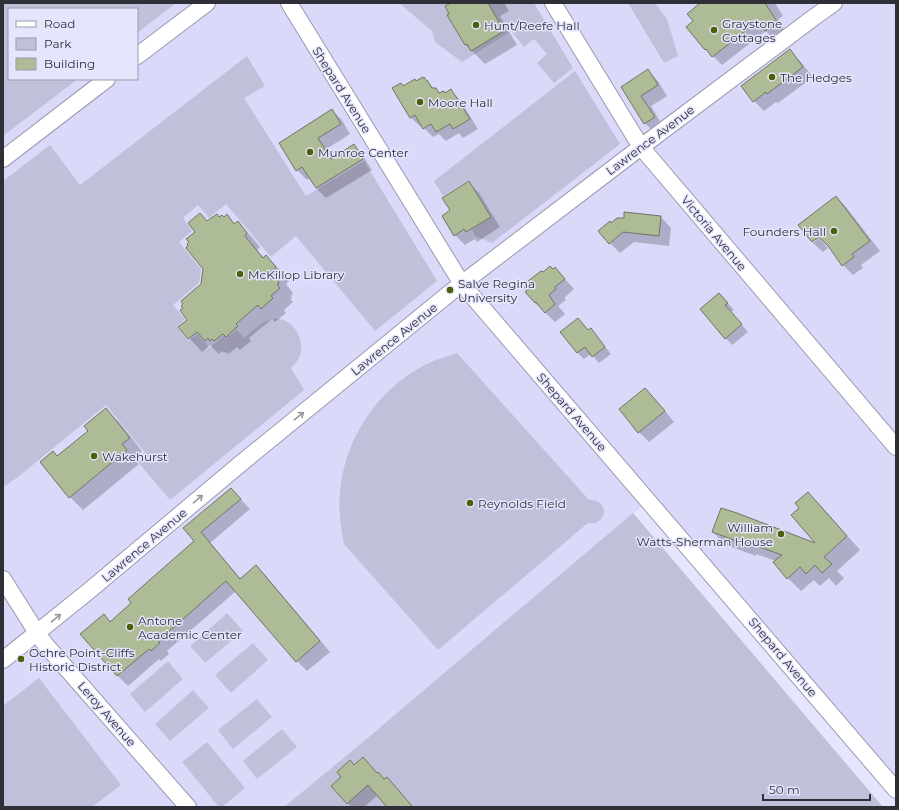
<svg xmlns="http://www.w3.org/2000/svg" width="899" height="810" font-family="Montserrat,sans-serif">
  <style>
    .built { fill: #dad9f9; fill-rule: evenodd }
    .green { fill: #c1c0db }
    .shadow { fill: #0003 }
    .building { fill: #aebb97; stroke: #6f7762 }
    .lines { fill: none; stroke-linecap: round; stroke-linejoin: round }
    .minor-casing { stroke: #9a99b0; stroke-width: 18 }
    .minor { stroke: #fff; stroke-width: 16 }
    .oneway { stroke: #97979c }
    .poi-dot { fill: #4a600b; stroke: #e5e5fd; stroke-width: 1.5 }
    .labels { text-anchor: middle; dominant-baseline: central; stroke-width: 3; stroke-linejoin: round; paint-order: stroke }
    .poi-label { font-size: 12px; fill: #2f2f38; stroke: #e5e5fd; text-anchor: start }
    .street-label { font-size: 12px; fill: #2f2f38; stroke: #e5e5fd }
  </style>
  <rect width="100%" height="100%" fill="#e5e5fd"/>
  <!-- built -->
  <path class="built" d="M3 3H896V790L648 501 428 688 284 807H3ZM9 9H137V79H9Z"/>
  <!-- green -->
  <path class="green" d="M3 3H176L137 33V9H9V79H78L3 136Z
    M399 3H534L573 68 554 83 537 63 547 54 534 39 524 47 511 31 462 62 435 42 432 31Z
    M628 3H655L667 19 678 56 664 63Z
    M247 56 265 86 244 98 306 196 364 161 437 281 375 331 296 236 271 257 226 204 209 218 198 205 183 218 192 231 179 242 201 269 199 283 173 305 185 319 177 327 188 341 197 334 209 348 224 336 226 338 237 330 244 338C252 332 261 321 273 319 293 316 307 341 299 358 297 362 293 365 291 368L304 390 170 500 138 462 147 455 106 405 18 477 3 487V181L50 145 80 185Z
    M575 71 620 144 492 243 475 236 472 229 492 217 469 180 443 196 434 181Z
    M457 353 589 500C610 499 608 526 588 523L438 650 344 544C341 527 338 510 340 493 344 440 376 391 423 366 434 360 446 357 457 353Z
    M633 513 883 807H284L364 741Z
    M227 613 243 631 205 663 190 646Z
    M253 643 268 660 231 693 215 675Z
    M168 661 183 679 145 712 130 694Z
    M39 678 121 785 92 807H3V706Z
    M193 690 209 708 170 741 155 724Z
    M257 699 272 717 233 749 218 730Z
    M282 729 297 747 257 779 243 761Z
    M207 742 245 788 222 807H219L182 762Z"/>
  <!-- shadow -->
  <path class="shadow" d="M453 3H506L505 4 509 11 500 16 517 45 485 64 466 45Z
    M702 3H775L783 16 778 19 786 32 774 40 766 31 722 65 706 49 694 22Z
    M790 51 800 61 813 77 778 103 776 102 764 111 754 101Z
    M648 71 658 81 667 96 651 106 664 128 655 133 645 123 622 87Z
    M424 79 440 94H446L451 91 460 100 478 129 463 138 459 133 446 141 439 134 433 137 424 128 422 125 420 126 410 117 401 84 404 86Z
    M332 110 342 120 350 134 328 148 334 158 353 146 363 156 372 170 326 198 316 188 310 178 307 180 297 170 280 143Z
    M469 183 479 193 500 227 477 242 475 239 465 245 455 235 452 211Z
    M836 197 846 207 880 251 861 265 863 268 853 275 843 265 829 246 823 233 813 241V242L800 225Z
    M226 216 235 224 238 223 251 236 260 247 257 250 264 258 266 256 280 270 289 281 286 284 293 293 291 296 292 298 290 299 293 302 284 310 286 313 275 322 272 319 249 338 251 341 240 350 237 347 228 354 226 352 224 353 222 351 219 354 210 345 202 352 189 338 180 327 189 320 202 284 204 268 208 222 219 218H224Z
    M661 217 671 228 669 246 634 242 620 253 610 243 611 224Z
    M819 238 828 248 823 252 813 243Z
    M555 268 574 289 564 298 566 300 558 306 565 314 555 322 535 303 527 293 543 274Z
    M726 301 734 310 731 312 748 332 732 345 701 309Z
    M578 319 589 331 591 330 597 336 611 354 599 363 591 354 584 359 577 352Z
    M645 389 655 399 674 422 649 442 639 432Z
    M106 410 119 422 142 451 134 458 139 464 83 510 70 497 41 462 58 457 90 431Z
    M231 489 250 509 210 543 241 579 256 566 266 576 330 652 307 671 297 661 236 591 167 651 169 654 161 661 159 659 128 686 118 676 82 634 103 615 111 622 195 541 184 528Z
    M808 493 821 506 860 550 837 571 844 578 836 586 829 578 820 586 814 580 801 591 788 578 776 561 756 554V556L726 545 713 532 818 545 801 508Z
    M363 758 378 774 413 807H388L378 795 364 807H351L348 803 354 766Z"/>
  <!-- building -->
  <path class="building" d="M451 3H488L504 31 471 51 467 44 465 45 447 15 449 14 445 6Z
    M700 3H765L778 23 765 31 758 21 712 57 706 49 705 50 686 27 693 21 687 14Z
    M790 49 803 67 767 94 766 92 753 102 741 86Z
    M648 69 658 85 641 96 655 117 644 124 621 87Z
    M423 77V78L424 77 427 81V80L432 88H436L439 93 444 91 445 93 451 89 470 119 453 129 450 124 436 132 431 124 423 129 415 115 410 118 392 88 401 83 403 86 415 79 416 81Z
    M332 109 341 124 318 138 331 159 354 144 363 159 316 188 302 167 296 171 279 143Z
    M469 181 491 217 466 232 464 229 454 236 442 216 450 210 442 198Z
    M836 196 870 241 852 254 854 257 842 266 829 247 819 237 812 242 798 225Z
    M624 212 661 216 659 236 623 232 609 244 598 231 610 221 611 223 617 218H624Z
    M200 213 207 221 217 214 219 217 222 215 224 217 227 214 234 224 238 221 247 233 245 236 263 258 266 255 276 267 273 270 281 279 278 281 279 284 277 285 280 288 271 296 273 298 261 309 258 305 236 324 238 326 226 337 223 334 214 341 212 339 210 341 208 338 205 341 197 332 188 339 178 327 187 320 180 310 183 308 181 306 183 304 181 301 201 284 203 269 186 248 188 245 187 244 189 242 186 239 195 232 188 223Z
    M550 266 553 269 555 267 565 279 555 287 556 289 549 295 555 304 545 313 536 302 535 303 525 292 527 291 524 287 529 283 528 281 541 271 543 272Z
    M719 293 728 303 725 305 742 324 725 339 700 309Z
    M578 318 588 330 591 328 605 347 592 357 585 347 577 353 560 332Z
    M645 388 665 411 638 433 619 409Z
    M106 408 130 438 122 444 127 450 69 498 40 462 53 451 57 456 88 431 84 426Z
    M231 488 241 499 201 532 240 579 256 565 320 641 296 662 226 581 158 641 160 643 151 651 149 649 117 676 80 634 104 614 110 622 131 603 128 599 194 541 183 528Z
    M808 492 847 536 824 557 832 564 822 573 815 565 806 574 800 567 787 579 773 562 782 555 743 541 742 543 712 532 721 508 737 513 815 543 791 515 799 508 795 503Z
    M363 757 377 773 378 772 384 779 387 777 413 807H387L368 785 347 804 331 786 341 777 337 772 350 760 354 765Z"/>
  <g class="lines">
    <!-- minor casing -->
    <g class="minor-casing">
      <path id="minor" d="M289 3 462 284 896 790
        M553 3 641 147 896 447
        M137 56 207 3
        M3 159 107 79
        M3 579 37 633 45 644 188 807
        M3 660 90 590 239 465 451 292 641 147 813 18 834 3"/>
    </g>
    <!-- minor -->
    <use href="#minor" class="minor"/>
  </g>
  <!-- one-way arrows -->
  <defs><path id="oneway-shaft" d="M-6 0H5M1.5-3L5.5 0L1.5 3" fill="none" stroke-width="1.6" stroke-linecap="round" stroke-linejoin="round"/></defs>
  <g class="oneway">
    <use href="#oneway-shaft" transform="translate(299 416) rotate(-39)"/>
    <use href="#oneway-shaft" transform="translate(198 499) rotate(-40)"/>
    <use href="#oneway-shaft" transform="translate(56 618) rotate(-39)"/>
  </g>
  <!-- markers -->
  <g class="poi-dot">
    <circle cx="476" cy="25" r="4"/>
    <circle cx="714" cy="30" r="4"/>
    <circle cx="772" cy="77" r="4"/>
    <circle cx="420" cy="102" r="4"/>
    <circle cx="310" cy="152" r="4"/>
    <circle cx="834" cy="231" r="4"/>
    <circle cx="240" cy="274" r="4"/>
    <circle cx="450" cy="290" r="4"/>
    <circle cx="94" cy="456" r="4"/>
    <circle cx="470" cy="503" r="4"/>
    <circle cx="781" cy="534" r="4"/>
    <circle cx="130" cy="627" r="4"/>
    <circle cx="21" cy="659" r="4"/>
  </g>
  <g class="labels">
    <!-- poi labels -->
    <g class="poi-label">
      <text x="722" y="23">Graystone<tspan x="722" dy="14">Cottages</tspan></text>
      <text x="484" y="25">Hunt/Reefe Hall</text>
      <text x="780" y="77">The Hedges</text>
      <text x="428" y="102">Moore Hall</text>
      <text x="318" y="152">Munroe Center</text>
      <text x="826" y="231" text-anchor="end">Founders Hall</text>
      <text x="248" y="274">McKillop Library</text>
      <text x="458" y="283">Salve Regina<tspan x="458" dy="14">University</tspan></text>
      <text x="102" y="456">Wakehurst</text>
      <text x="478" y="503">Reynolds Field</text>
      <text x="773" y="527" text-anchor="end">William<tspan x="773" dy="14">Watts-Sherman House</tspan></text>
      <text x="138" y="620">Antone<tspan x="138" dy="14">Academic Center</tspan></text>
      <text x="29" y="652">Ochre Point-Cliffs<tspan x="29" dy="14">Historic District</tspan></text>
    </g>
    <!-- street labels -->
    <g class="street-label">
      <text transform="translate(342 90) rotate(58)">Shepard Avenue</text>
      <text transform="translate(650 140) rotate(-37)">Lawrence Avenue</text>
      <text transform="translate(714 233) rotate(50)">Victoria Avenue</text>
      <text transform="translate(394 339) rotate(-39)">Lawrence Avenue</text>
      <text transform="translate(572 412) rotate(49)">Shepard Avenue</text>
      <text transform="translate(144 545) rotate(-40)">Lawrence Avenue</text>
      <text transform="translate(783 657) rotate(50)">Shepard Avenue</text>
      <text transform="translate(107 714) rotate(49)">Leroy Avenue</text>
    </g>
  </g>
  <!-- border -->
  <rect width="899" height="810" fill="none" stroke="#2f2f38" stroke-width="8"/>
  <!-- legend -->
  <rect x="8" y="8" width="130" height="72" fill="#e5e5fd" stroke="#9c9cae"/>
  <rect x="16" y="21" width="20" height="6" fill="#ffffff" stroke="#9c9cae"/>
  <text x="44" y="28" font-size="12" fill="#2f2f38">Road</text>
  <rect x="16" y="38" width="20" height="12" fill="#c1c0db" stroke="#9c9cae"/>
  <text x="44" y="48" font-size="12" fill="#2f2f38">Park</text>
  <rect x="16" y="58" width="20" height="12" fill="#aebb97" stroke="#9c9cae"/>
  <text x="44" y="68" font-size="12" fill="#2f2f38">Building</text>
  <!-- scale -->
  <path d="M763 794v6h107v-6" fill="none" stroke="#2f2f38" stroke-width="2"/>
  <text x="769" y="794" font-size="12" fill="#2f2f38" stroke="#e5e5fd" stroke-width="3" paint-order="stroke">50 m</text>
</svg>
